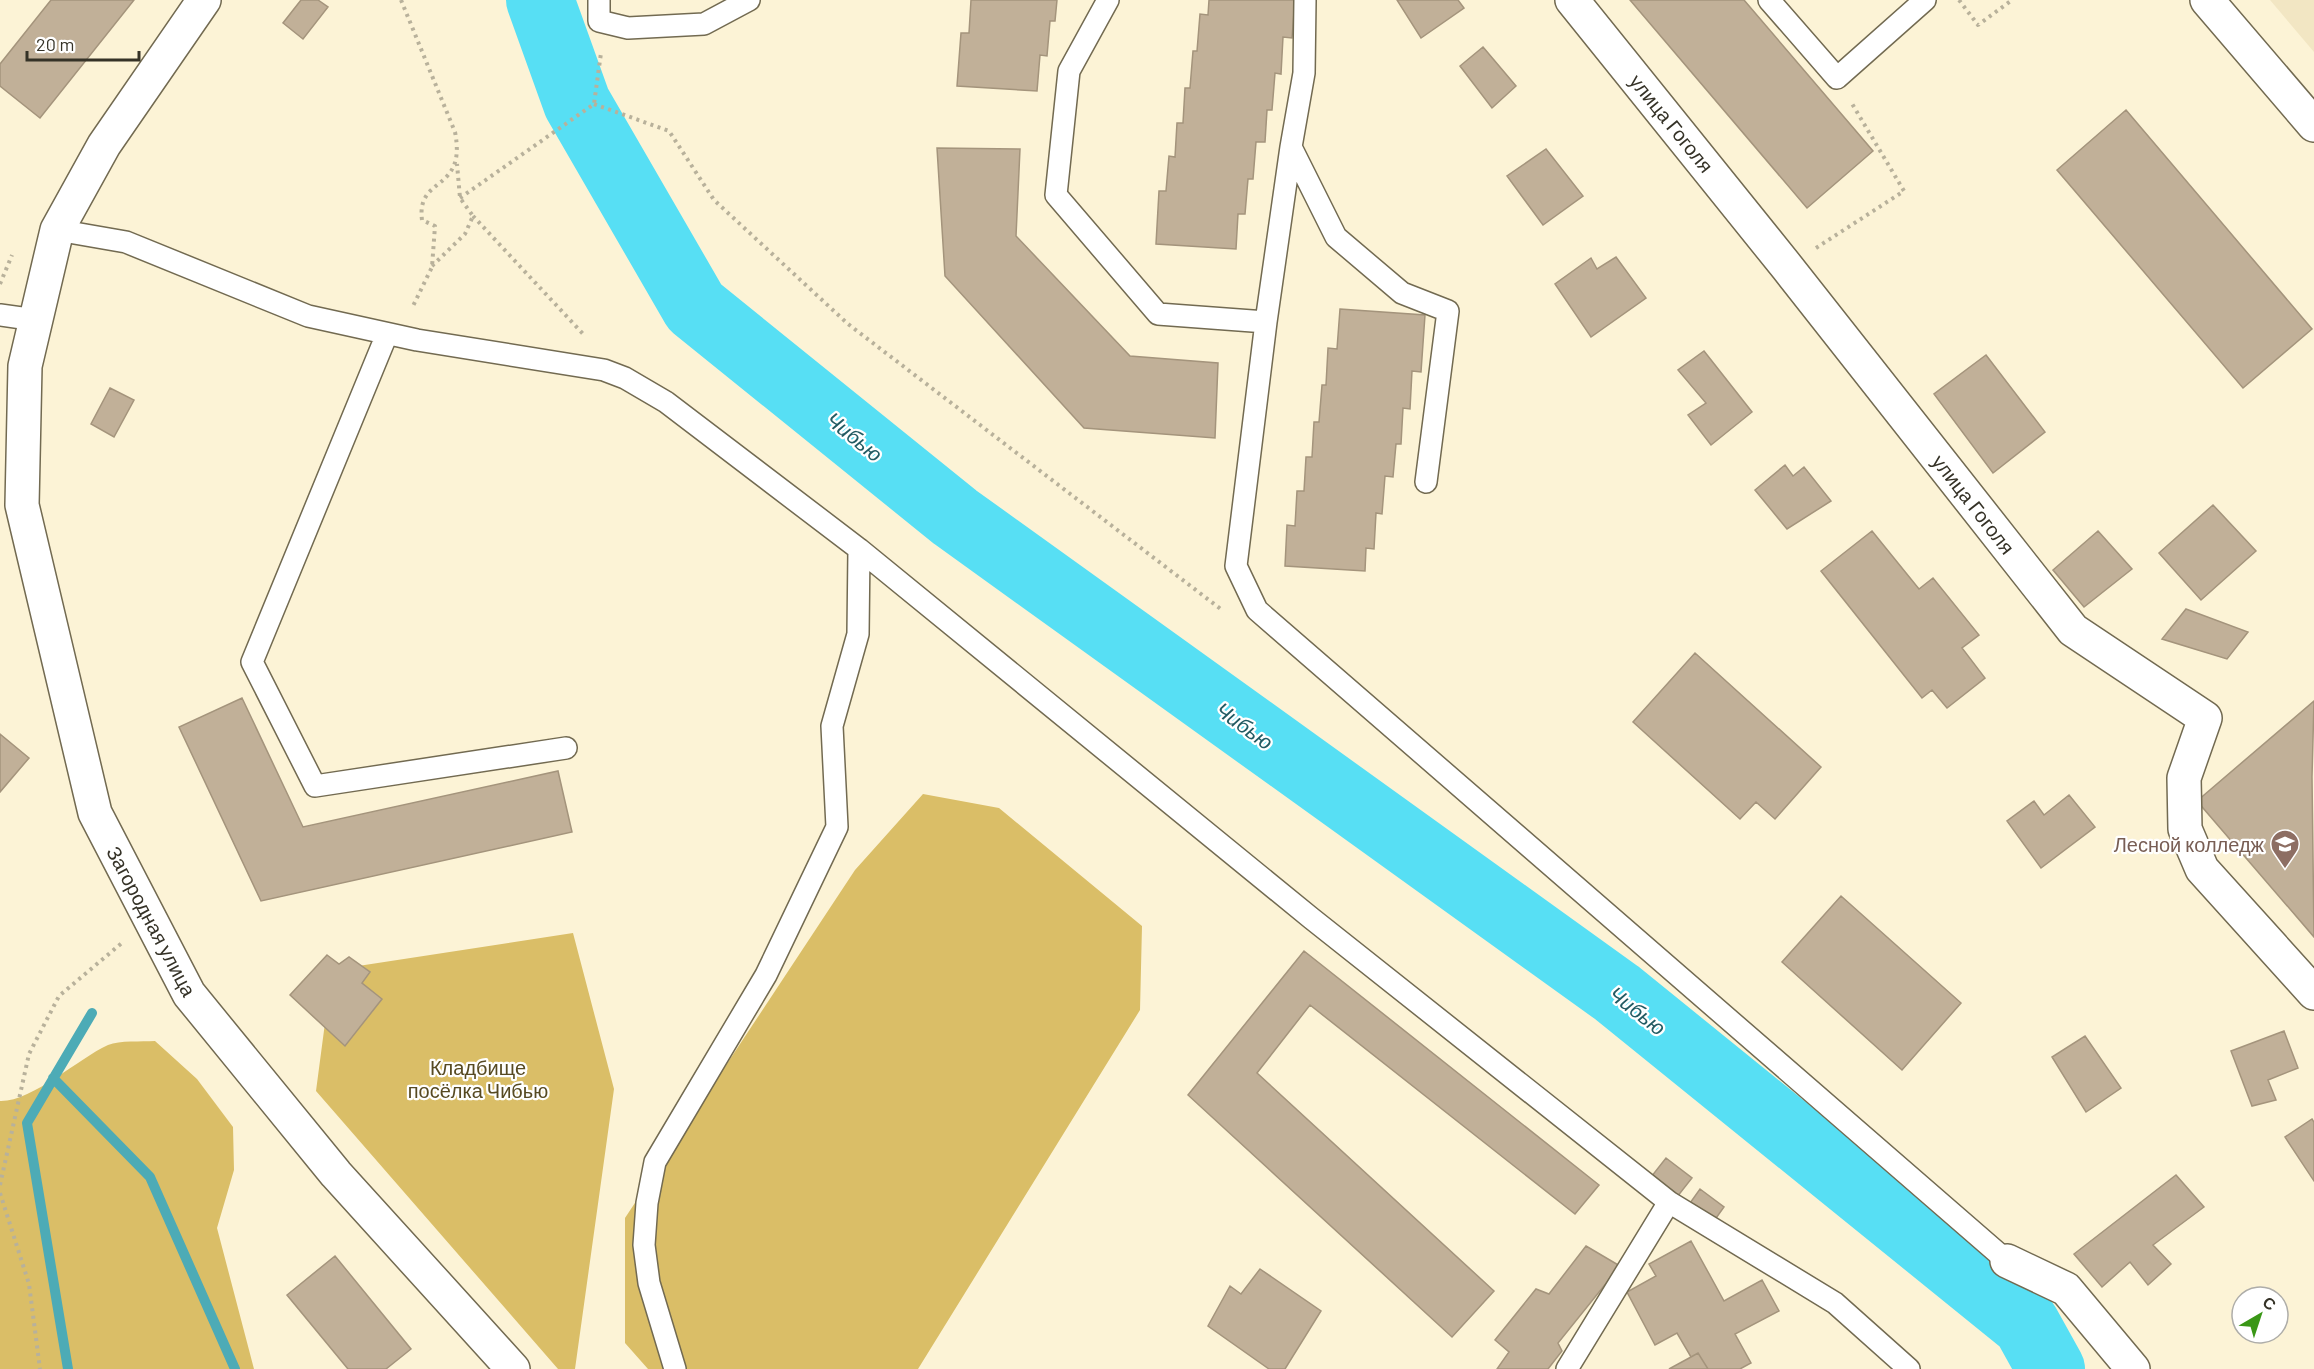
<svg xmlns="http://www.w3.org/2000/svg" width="2314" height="1369" font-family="Barlow,sans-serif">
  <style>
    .built { fill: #f2e6c3 }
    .green { fill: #dabe67 }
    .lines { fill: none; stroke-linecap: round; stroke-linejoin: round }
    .stream { stroke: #4dabb6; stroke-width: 10 }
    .river { stroke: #57dff4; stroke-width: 68 }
    .building { fill: #c1b098; stroke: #a4947c; stroke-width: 1.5 }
    .lane-casing { stroke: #726a51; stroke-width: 24 }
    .street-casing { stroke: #726a51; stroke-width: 36 }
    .secondary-casing { stroke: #726a51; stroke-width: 36 }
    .path { stroke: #b8b19b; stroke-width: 4; stroke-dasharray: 3 4.5; stroke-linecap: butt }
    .lane { stroke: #fff; stroke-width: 21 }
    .street { stroke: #fff; stroke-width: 33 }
    .secondary { stroke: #fff; stroke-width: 33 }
    .labels { text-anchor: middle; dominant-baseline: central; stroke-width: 4.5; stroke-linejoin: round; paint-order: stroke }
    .street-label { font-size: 20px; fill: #353227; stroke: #fff }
    .education-label { font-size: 20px; fill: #785e54; stroke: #fff; text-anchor: end }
    .park-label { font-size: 20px; fill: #574a22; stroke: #fff }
    .water-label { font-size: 21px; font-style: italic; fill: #225b63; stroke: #fff }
  </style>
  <rect width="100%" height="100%" fill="#fcf3d6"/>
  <!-- built -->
  <path class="built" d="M2270 0H2314V52Z"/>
  <!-- green -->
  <path class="green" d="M923 794 999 808 1142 926 1140 1010 918 1369H648L625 1343V1218L855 870Z
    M573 933 614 1089 575 1369H558L316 1091 332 970Z
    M155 1041 197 1079 233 1127 234 1170 217 1228 254 1369H0V1101C32 1102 79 1058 108 1045 120 1040 141 1042 155 1041Z"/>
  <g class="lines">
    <!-- stream -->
    <path class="stream" d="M53 1078 150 1177 235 1369
      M68 1369 27 1123 92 1013"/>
    <!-- river -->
    <path class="river" d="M540 0 577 103 695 307 955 517 1617 993 2026 1324 2051 1369"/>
  </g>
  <!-- building -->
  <path class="building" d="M51 0H134L40 118 0 86V64Z
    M301 0H318L328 7 303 39 283 23Z
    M971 0H1057L1055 21H1050L1047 56 1040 55 1037 91 957 86 961 33H969Z
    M1209 0H1295L1292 38 1283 37 1281 74 1275 73 1272 110H1267L1265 142H1256L1253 179H1248L1245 214H1238L1236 249 1156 244 1159 191H1166L1169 156 1175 157 1177 123H1183L1185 88H1190L1193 51H1197L1200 14 1208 15Z
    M1397 0H1458L1464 8 1421 38Z
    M1630 0H1744L1873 151 1807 208Z
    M1483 47 1516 86 1492 108 1460 66Z
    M2126 110 2312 329 2243 388 2057 170Z
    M937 148 1020 149 1016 236 1130 356 1218 363 1215 438 1084 428 945 276Z
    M1546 149 1583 196 1543 225 1507 176Z
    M1616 257 1646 298 1591 337 1555 284 1591 258 1597 269Z
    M1340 309 1425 315 1421 372 1412 371 1410 409 1403 408 1401 444H1396L1393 477 1385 476 1382 514 1376 513 1374 549 1366 548 1365 571 1285 566 1287 525 1295 526 1297 491H1304L1306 457H1312L1314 422H1319L1322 385H1326L1328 348 1337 349Z
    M1704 351 1752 412 1711 445 1688 415 1706 403 1678 370Z
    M1986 355 2045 432 1993 473 1934 394Z
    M110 388 134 400 114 437 91 424Z
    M1785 465 1793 476 1804 467 1831 501 1787 529 1755 490Z
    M2213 505 2256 551 2201 600 2159 553Z
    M1872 531 1919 589 1933 578 1979 635 1962 648 1985 678 1947 708 1932 690 1922 698 1821 571Z
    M2098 531 2132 569 2084 607 2053 570Z
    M2186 609 2248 632 2227 659 2162 639Z
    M1695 653 1821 767 1775 819 1756 802 1740 819 1633 722Z
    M242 698 303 827 558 771 572 832 261 901 179 727Z
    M2314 701 2312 777 2314 937 2197 801Z
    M0 734 29 758 0 792Z
    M2069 795 2095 827 2041 868 2007 821 2034 801 2044 815Z
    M1841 896 1961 1003 1902 1070 1782 962Z
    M1304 951 1599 1185 1575 1214 1310 1005 1257 1073 1494 1291 1452 1337 1188 1095Z
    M327 955 339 964 349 957 370 972 362 983 382 999 345 1046 290 995Z
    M2284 1031 2298 1068 2268 1080 2276 1100 2252 1106 2231 1051Z
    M2085 1036 2121 1088 2086 1112 2052 1057Z
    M2312 1119 2314 1122V1181L2285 1137Z
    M1666 1158 1692 1178 1677 1197 1651 1177Z
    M2176 1175 2204 1207 2153 1245 2171 1264 2148 1285 2130 1262 2102 1287 2074 1254Z
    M1700 1189 1724 1207 1714 1221 1690 1203Z
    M1691 1241 1724 1301 1762 1280 1779 1311 1735 1334 1751 1363 1740 1369H1708L1698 1353 1691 1357 1677 1333 1655 1345 1627 1292 1656 1276 1649 1264Z
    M1586 1246 1620 1266 1558 1343 1562 1351 1548 1369H1497L1509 1352 1495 1340 1536 1289 1549 1294Z
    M335 1256 411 1349 386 1369H348L287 1295Z
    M1260 1269 1321 1311 1285 1369H1269L1208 1326 1230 1286 1241 1294Z
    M1698 1353 1708 1369H1669L1691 1357Z"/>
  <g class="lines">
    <!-- lane casing -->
    <g class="lane-casing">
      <path id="lane" d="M599 0V21L628 28 704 24 749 0
        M1108 0 1069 71 1056 195 1158 314 1266 322 1236 566 1257 610 2007 1261
        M1305 0 1304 73 1291 147 1336 237 1402 293 1448 311 1426 482
        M1769 0 1837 78 1925 0
        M57 230 126 242 308 316 417 340 604 370 625 378 666 402 859 549 1311 918 1669 1202 1835 1303 1909 1369
        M0 315 36 320
        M1266 322 1291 147
        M387 334 252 662 315 786 566 748
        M675 1369 649 1283 644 1245 647 1203 655 1162 766 975 837 827 832 726 858 634 859 549
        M1567 1369 1669 1202"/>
    </g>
    <!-- street casing -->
    <g class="street-casing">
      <path id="street" d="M1572 0 1787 267 2073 630 2205 718 2184 778 2185 829 2202 869 2314 993
        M2007 1261 2066 1289 2133 1369"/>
    </g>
    <!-- secondary casing -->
    <g class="secondary-casing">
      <path id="secondary" d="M204 0 104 145 57 230 25 366 22 505 95 813 189 994 336 1174 513 1369
        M2207 0 2314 125"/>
    </g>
    <!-- path -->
    <path class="path" d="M401 0 455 132C467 193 416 175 422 220L435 226 432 267 412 308
      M1959 0 1978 25 2012 0
      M594 104 669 131 714 200 848 324 1222 610
      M460 198 594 104 601 53
      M473 216 585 336
      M1816 248 1904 191 1851 102
      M432 266 465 234 473 216 460 198 457 164
      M0 284 12 255
      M0 1185 29 1054 59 996 123 942
      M0 1193 29 1284 40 1369"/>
    <!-- lane -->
    <use href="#lane" class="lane"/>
    <!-- street -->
    <use href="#street" class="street"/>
    <!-- secondary -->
    <use href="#secondary" class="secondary"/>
  </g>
  <!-- icons -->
  <defs>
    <g id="university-pin" transform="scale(1.5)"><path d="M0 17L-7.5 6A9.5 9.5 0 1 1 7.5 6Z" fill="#8d6e63" stroke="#fff"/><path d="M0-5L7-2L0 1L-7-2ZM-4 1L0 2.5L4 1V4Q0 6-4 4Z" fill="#fff"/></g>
  </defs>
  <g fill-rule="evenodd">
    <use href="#university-pin" x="2285" y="844"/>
  </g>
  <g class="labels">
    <!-- street labels -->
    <g class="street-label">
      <text transform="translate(1672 123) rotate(51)">улица Гоголя</text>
      <text transform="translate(1974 504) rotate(52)">улица Гоголя</text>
      <text transform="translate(152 921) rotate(62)">Загородная улица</text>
    </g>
    <!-- education labels -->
    <g class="education-label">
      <text x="2264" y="844">Лесной колледж</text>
    </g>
    <!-- park labels -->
    <g class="park-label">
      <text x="478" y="1067">Кладбище<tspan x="478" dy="23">посёлка Чибью</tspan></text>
    </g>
    <!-- water labels -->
    <g class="water-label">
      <text transform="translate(855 436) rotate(39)">Чибью</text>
      <text transform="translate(1245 725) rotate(36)">Чибью</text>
      <text transform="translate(1638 1010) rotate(38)">Чибью</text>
    </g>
  </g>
  <!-- north arrow -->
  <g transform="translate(2260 1315) rotate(39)"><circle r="28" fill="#ffffff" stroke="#aeada9" stroke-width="1.5"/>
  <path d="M0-4.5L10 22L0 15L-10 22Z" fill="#3a9716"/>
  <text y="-9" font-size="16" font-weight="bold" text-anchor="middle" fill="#353227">С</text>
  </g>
  <!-- scale -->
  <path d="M27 51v9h112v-9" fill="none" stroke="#353227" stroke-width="3"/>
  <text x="36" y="51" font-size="18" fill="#353227" stroke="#ffffff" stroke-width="4.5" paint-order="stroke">20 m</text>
</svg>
